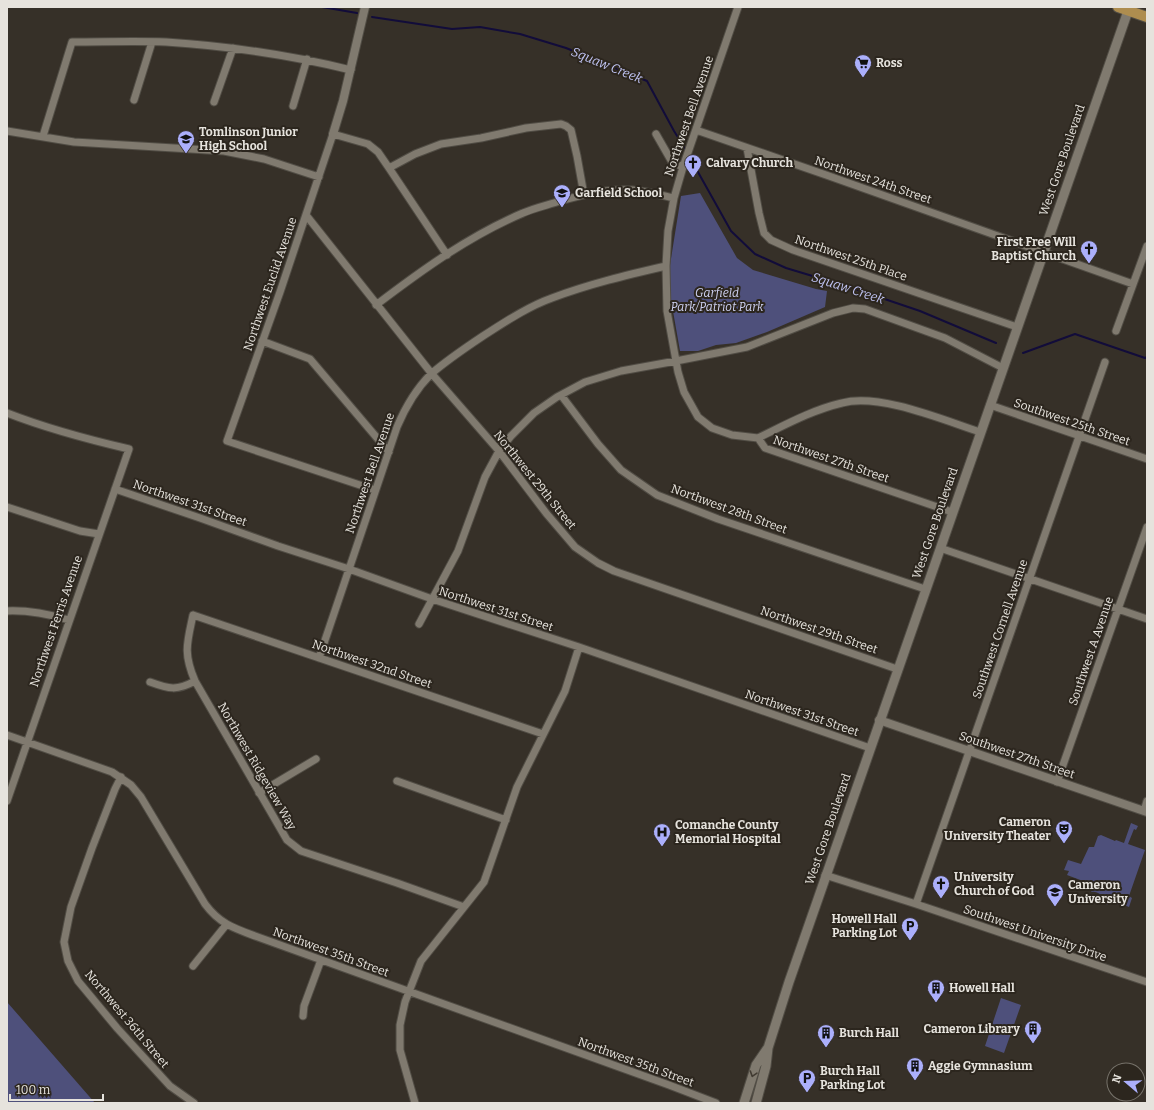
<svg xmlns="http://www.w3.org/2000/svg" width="1154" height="1110" font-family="Bitter,serif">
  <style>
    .green { fill: #4e507b }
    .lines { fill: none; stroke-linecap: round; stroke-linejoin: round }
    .stream { stroke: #120c3a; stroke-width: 2 }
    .minor-casing { stroke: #514d45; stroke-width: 9 }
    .tertiary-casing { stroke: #514d45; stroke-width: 10 }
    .secondary-casing { stroke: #514d45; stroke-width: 11 }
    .primary-casing { stroke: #514d45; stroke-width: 12 }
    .minor { stroke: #807a6f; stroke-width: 7 }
    .tertiary { stroke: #807a6f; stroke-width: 8 }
    .secondary { stroke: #807a6f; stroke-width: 9 }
    .primary { stroke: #ae8d4f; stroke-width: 10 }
    .oneway { stroke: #413b32 }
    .labels { text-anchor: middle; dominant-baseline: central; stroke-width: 4; stroke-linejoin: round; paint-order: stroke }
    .poi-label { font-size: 12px; font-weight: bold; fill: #e6e3dd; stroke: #2c261e; text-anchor: start }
    .street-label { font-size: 12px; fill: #e6e3dd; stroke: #2c261e }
    .park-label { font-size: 12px; font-style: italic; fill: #cfd2f3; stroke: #2c261e }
    .water-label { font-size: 13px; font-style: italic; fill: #c1c5f5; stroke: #2c261e }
  </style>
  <rect width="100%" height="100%" fill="#363028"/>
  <!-- green -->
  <path class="green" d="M700 193 737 258 753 270 816 289 827 291 825 307 767 332 736 343 716 345 698 351H680L670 294V265L681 196Z
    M1131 823 1138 826 1136 830 1134 829 1128 844 1145 850 1129 896 1132 898 1129 907 1119 903 1118 905 1109 902 1108 905 1105 904 1106 901 1104 900V895C1099 895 1097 891 1092 892L1088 889 1086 890 1085 888H1080L1083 881 1067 875 1069 871 1064 870 1068 860 1081 864 1089 847H1094L1098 836 1101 835 1115 841 1116 840 1124 843Z
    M1001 998 1021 1005 1004 1053 985 1046Z
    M7 1002 95 1103H7Z"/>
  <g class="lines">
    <!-- stream -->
    <path class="stream" d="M322 7 357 13
      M372 17 452 29 480 27 520 34 566 48 647 81 674 131 686 150
      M689 156 731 231 755 254 786 268 849 287 920 311 996 343
      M1023 353 1075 334 1145 358 1147 357"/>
    <!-- minor casing -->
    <g class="minor-casing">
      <path id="minor" d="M738 7 683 167 674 198 668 231 666 266 667 311 678 372 684 392 698 417 712 428 732 435 758 438 765 448 952 512
        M134 100 152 42
        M214 102 233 48
        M293 106 307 59
        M696 130 829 176 1133 284
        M7 131 74 142 224 151 264 159 319 177
        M656 134 672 162 683 167
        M43 136 72 42C103 42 134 41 166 42 228 46 290 55 351 70
        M747 148 759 213 764 233 771 240 793 250 1017 327
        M389 168 415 154 441 144 481 138 526 128 561 124 566 126 571 130 577 156 584 195
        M306 215 432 374 499 451 546 513 575 547 598 563 614 571 897 669
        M376 305C422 270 469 236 523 213 534 208 548 205 560 201 581 195 610 188 632 190 646 191 660 195 674 198
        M1116 331 1147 246
        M262 341 310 359 389 452
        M561 395 598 444 621 470 657 495 718 519 925 589
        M990 405 1147 459
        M7 413C48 429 86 439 129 449L7 801
        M758 438C785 425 812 410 842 403 880 393 943 420 980 432
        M115 489 200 518 278 546 349 569 432 599 579 647 870 748
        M375 490 227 441 280 292 333 134 368 144 378 152 389 168 447 255
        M7 507 80 531 99 534
        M940 548 1147 619
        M7 611C29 610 48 614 69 620
        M419 624 458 551 485 477 499 451 511 436 534 413 557 397 585 382 621 371 676 361 747 347 833 313 853 308 865 309 945 338 1003 368
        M319 658 397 427C405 408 416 389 431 374 447 360 465 348 483 336 505 322 527 307 552 298 589 284 627 275 666 266
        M150 682C169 689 177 691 195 681
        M7 735 112 772 131 785 141 797 205 904C219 923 233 928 255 936L669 1085 716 1103
        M121 777 115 789 92 848 71 907 64 942 68 961 78 981 117 1028 170 1086 194 1103
        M397 781 506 820
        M1057 782 1147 527
        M259 793 316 759
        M1144 811 1147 801
        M825 875 916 904 1147 982
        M916 904 1105 362
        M464 907 397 883 301 851 287 840 195 681C183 653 187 643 193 615L543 734
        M193 966 226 925
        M303 1016 304 1006 321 960
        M415 1103 400 1050V1025L405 1002 421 961 484 882 517 787 565 691 579 647"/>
    </g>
    <!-- tertiary casing -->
    <g class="tertiary-casing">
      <path id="tertiary" d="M333 134 343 101 365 7
        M879 720 1147 812"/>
    </g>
    <!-- secondary casing -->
    <g class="secondary-casing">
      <path id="secondary" d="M744 1103 756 1065 767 1049
        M756 1103 766 1066 768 1048 789 982 1128 11"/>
    </g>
    <!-- primary casing -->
    <g class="primary-casing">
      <path id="primary" d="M1118 7 1147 17"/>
    </g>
    <!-- minor -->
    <use href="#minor" class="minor"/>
    <!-- tertiary -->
    <use href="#tertiary" class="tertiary"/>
    <!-- secondary -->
    <use href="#secondary" class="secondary"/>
    <!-- primary -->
    <use href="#primary" class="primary"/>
  </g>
  <!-- one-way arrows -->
  <defs><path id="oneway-chevron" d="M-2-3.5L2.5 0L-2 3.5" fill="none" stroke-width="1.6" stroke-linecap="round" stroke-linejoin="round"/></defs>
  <use class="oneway" href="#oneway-chevron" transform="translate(753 1074) rotate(108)"/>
  <!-- icons -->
  <defs>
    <g id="supermarket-pin" transform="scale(0.9)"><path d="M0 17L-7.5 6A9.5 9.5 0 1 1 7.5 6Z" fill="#abaffb" stroke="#2c261e"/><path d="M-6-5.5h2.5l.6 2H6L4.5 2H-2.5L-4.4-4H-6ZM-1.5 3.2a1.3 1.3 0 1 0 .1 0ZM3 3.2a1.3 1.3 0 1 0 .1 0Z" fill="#111"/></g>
    <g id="school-pin" transform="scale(0.9)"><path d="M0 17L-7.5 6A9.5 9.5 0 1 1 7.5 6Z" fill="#abaffb" stroke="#2c261e"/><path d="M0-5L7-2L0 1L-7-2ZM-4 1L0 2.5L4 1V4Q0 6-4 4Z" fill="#111"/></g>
    <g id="church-pin" transform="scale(0.9)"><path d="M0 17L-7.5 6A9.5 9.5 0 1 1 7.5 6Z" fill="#abaffb" stroke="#2c261e"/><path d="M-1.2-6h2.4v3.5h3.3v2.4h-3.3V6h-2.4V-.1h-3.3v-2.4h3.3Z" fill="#111"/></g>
    <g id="theatre-pin" transform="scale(0.9)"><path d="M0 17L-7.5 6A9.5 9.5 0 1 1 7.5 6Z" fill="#abaffb" stroke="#2c261e"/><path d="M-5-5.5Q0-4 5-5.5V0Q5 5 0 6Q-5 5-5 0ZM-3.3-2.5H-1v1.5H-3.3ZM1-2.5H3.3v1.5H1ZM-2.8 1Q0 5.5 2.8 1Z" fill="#111"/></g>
    <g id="hospital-pin" transform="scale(0.9)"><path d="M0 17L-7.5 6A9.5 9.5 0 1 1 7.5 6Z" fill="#abaffb" stroke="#2c261e"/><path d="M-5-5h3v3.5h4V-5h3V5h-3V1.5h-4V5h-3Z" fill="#111"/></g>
    <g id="university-pin" transform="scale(0.9)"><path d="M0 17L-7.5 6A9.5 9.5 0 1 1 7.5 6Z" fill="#abaffb" stroke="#2c261e"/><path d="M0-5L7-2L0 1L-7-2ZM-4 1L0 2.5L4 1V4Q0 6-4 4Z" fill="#111"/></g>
    <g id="parking-pin" transform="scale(0.9)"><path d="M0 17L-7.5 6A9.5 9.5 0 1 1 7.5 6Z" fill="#abaffb" stroke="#2c261e"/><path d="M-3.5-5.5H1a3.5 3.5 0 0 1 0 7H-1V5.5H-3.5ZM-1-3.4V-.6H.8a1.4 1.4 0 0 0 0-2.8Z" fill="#111"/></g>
    <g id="building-pin" transform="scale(0.9)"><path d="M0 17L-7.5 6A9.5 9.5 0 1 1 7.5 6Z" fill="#abaffb" stroke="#2c261e"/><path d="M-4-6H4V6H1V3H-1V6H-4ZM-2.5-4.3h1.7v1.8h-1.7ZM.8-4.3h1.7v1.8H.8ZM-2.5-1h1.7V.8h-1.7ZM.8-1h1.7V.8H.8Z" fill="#111"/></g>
  </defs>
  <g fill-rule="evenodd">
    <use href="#supermarket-pin" x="863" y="63"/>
    <use href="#school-pin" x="186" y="139"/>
    <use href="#church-pin" x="693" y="163"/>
    <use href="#school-pin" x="562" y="193"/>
    <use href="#church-pin" x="1089" y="249"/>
    <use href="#theatre-pin" x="1064" y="829"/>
    <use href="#hospital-pin" x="662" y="832"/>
    <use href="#church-pin" x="941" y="884"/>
    <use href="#university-pin" x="1055" y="892"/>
    <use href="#parking-pin" x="910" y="926"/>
    <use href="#building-pin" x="936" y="988"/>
    <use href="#building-pin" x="1033" y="1029"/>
    <use href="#building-pin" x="826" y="1033"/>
    <use href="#building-pin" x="915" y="1066"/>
    <use href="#parking-pin" x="807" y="1078"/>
  </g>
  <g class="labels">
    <!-- poi labels -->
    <g class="poi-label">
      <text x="876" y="63">Ross</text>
      <text x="199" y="132">Tomlinson Junior<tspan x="199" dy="14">High School</tspan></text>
      <text x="706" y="163">Calvary Church</text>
      <text x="575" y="193">Garfield School</text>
      <text x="1076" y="242" text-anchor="end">First Free Will<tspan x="1076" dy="14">Baptist Church</tspan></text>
      <text x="1051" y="822" text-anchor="end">Cameron<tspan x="1051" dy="14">University Theater</tspan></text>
      <text x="675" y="825">Comanche County<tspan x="675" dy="14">Memorial Hospital</tspan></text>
      <text x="954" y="877">University<tspan x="954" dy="14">Church of God</tspan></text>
      <text x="1068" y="885">Cameron<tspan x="1068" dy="14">University</tspan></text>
      <text x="897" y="919" text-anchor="end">Howell Hall<tspan x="897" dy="14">Parking Lot</tspan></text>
      <text x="949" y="988">Howell Hall</text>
      <text x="1020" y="1029" text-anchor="end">Cameron Library</text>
      <text x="839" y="1033">Burch Hall</text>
      <text x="928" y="1066">Aggie Gymnasium</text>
      <text x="820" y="1071">Burch Hall<tspan x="820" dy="14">Parking Lot</tspan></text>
    </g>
    <!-- street labels -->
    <g class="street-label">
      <text transform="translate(689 116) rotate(-71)">Northwest Bell Avenue</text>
      <text transform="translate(1062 160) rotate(-71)">West Gore Boulevard</text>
      <text transform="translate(873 180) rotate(19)">Northwest 24th Street</text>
      <text transform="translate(851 258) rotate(19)">Northwest 25th Place</text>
      <text transform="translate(270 284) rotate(-71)">Northwest Euclid Avenue</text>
      <text transform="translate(1072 422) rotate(19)">Southwest 25th Street</text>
      <text transform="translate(831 459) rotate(19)">Northwest 27th Street</text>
      <text transform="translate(370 473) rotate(-71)">Northwest Bell Avenue</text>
      <text transform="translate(535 480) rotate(51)">Northwest 29th Street</text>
      <text transform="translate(190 503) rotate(19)">Northwest 31st Street</text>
      <text transform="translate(729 509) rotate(20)">Northwest 28th Street</text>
      <text transform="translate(935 523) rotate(-71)">West Gore Boulevard</text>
      <text transform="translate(496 609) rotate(18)">Northwest 31st Street</text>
      <text transform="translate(56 621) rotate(-71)">Northwest Ferris Avenue</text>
      <text transform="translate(1000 629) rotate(-71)">Southwest Cornell Avenue</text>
      <text transform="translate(819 630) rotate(19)">Northwest 29th Street</text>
      <text transform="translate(1091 651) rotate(-71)">Southwest A Avenue</text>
      <text transform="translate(372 664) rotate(19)">Northwest 32nd Street</text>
      <text transform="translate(802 713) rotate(19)">Northwest 31st Street</text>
      <text transform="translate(1017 755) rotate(19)">Southwest 27th Street</text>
      <text transform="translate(257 766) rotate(60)">Northwest Ridgeview Way</text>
      <text transform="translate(828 829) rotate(-71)">West Gore Boulevard</text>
      <text transform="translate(1035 933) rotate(19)">Southwest University Drive</text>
      <text transform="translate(331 952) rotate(20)">Northwest 35th Street</text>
      <text transform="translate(127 1019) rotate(50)">Northwest 36th Street</text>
      <text transform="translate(636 1062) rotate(20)">Northwest 35th Street</text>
    </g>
    <!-- park labels -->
    <g class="park-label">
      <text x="717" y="293">Garfield<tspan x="717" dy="14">Park/Patriot Park</tspan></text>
    </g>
    <!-- water labels -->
    <g class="water-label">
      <text transform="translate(607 65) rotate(22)">Squaw Creek</text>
      <text transform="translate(848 288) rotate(18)">Squaw Creek</text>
    </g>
  </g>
  <!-- border -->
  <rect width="1154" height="1110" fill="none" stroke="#e6e3dd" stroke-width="16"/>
  <!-- north arrow -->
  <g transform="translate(1126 1082) rotate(289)"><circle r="19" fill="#2c261e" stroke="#76726a"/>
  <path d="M0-3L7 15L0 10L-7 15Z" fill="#abaffb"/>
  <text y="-6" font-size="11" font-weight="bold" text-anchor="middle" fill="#e6e3dd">N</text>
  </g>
  <!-- scale -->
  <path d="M10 1094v6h93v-6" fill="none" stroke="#e6e3dd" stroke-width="2"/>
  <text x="16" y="1094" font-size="12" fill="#e6e3dd" stroke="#2c261e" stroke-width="3" paint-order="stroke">100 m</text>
</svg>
